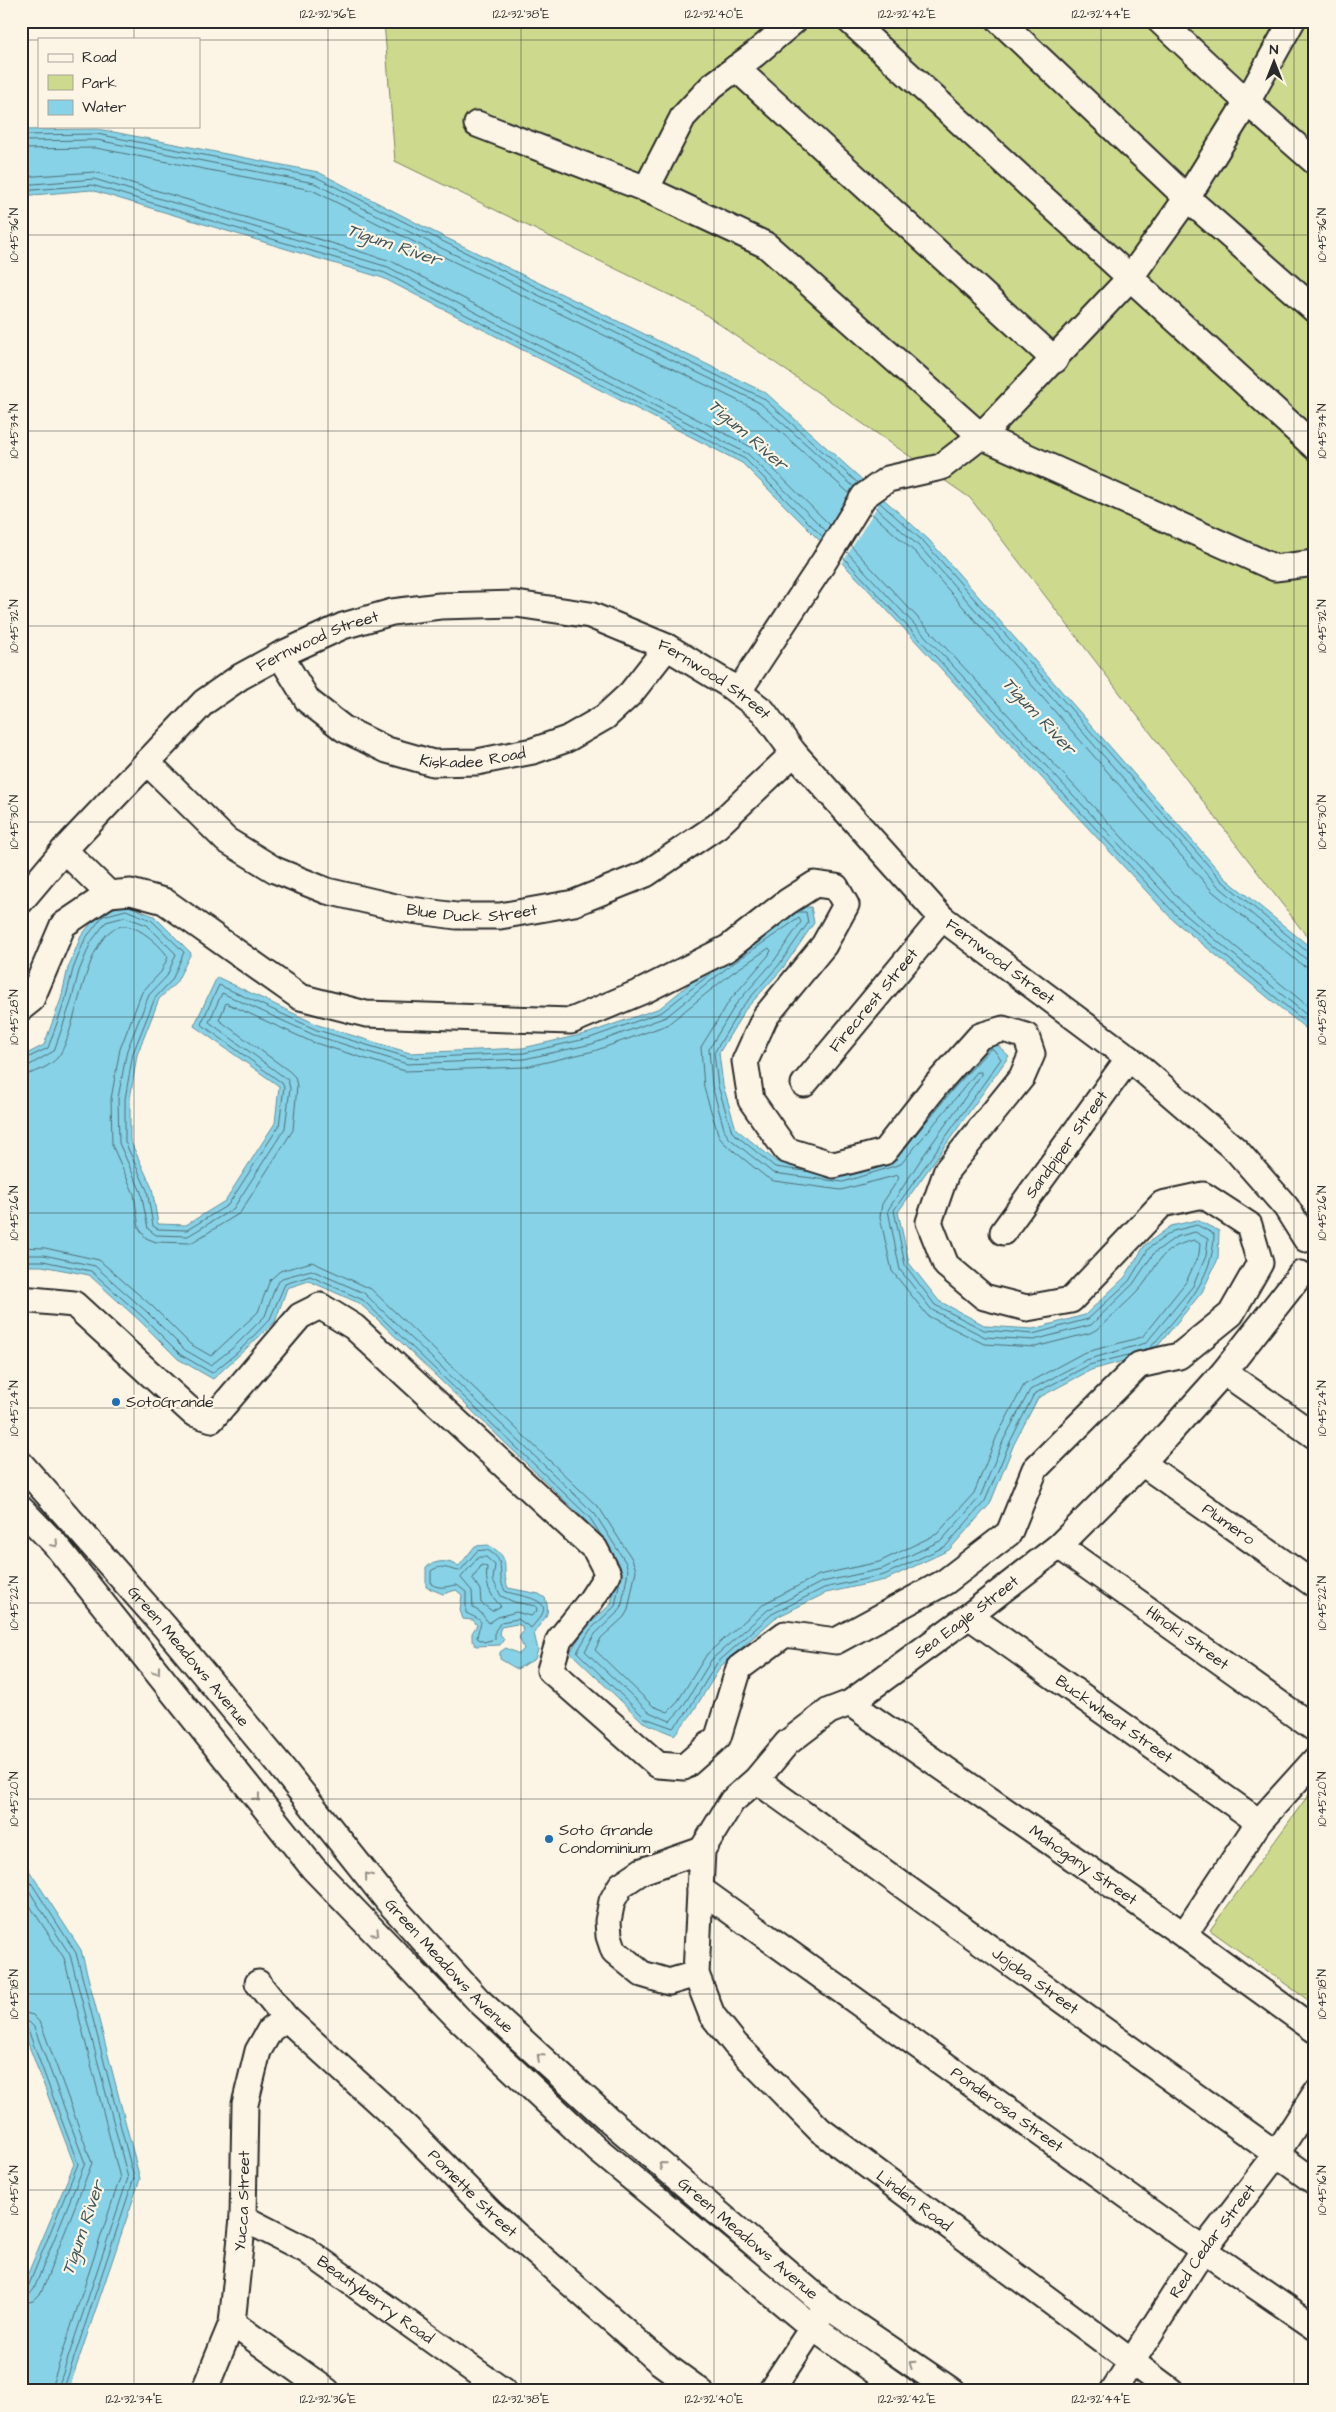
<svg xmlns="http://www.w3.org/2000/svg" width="1336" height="2412" font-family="'Architects Daughter',sans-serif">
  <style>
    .green { fill: #cdda8d; stroke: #7c825c }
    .water { fill: #87d2e7; stroke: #628f9c }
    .pier { fill: #fcf5e5 }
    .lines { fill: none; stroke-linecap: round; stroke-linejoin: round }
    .shore { stroke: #506e76; stroke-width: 1 }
    .street-casing { stroke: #2b2b2b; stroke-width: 29 }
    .street { stroke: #fcf5e5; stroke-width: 25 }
    .oneway { stroke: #949088 }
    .ticks { fill: none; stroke: #2b2b2b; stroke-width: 1; stroke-opacity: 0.45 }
    .poi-dot { fill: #1f6fb2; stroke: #fcf5e5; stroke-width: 2 }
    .labels { text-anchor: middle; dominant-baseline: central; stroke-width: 4.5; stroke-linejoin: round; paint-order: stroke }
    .street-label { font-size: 16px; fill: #2b2b2b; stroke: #fcf5e5 }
    .poi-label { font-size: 16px; fill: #2b2b2b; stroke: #fcf5e5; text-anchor: start }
    .water-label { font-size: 18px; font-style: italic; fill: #42555a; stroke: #fcf5e5 }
    .neatline { fill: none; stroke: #2b2b2b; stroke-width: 2 }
    .ticks-label { font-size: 12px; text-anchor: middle; fill: #2b2b2b }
  </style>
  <rect width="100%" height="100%" fill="#fcf5e5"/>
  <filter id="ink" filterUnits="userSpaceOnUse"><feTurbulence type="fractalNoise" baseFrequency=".02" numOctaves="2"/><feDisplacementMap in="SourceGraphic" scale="10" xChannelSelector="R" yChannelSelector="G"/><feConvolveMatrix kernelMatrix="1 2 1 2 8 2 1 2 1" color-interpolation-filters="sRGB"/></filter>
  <g filter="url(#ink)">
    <!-- green -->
    <path class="green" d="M384 21H1315V947L970 498 696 308 395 161Z
      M1315 1786V2005L1210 1930Z"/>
    <!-- water -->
    <path class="water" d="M98 129 318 172 436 233 766 393 929 540 1225 878 1315 951V1036L1173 920 861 582 742 463 383 278 91 190 21 196V130Z
      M126 905 154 916 191 953 176 983 159 999 137 1055 130 1099V1140L152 1188 158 1224 186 1225 225 1201 275 1123 279 1086 194 1026 217 977 318 1025 410 1053 523 1048 589 1033 660 1008 721 958 794 907H811L814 923 783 968 745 1010 719 1053 723 1085 736 1129 777 1162 841 1172 950 1085 992 1040 1009 1056 898 1212 909 1263 939 1301 986 1326 1033 1329 1085 1315 1125 1277 1145 1245 1171 1226 1197 1220 1219 1231 1218 1259 1202 1292 1152 1353 1091 1370 1038 1398 1014 1444 990 1504 949 1550 885 1580 826 1593 775 1618 721 1666 691 1715 674 1735 643 1722 570 1652 587 1626 611 1604 617 1569 587 1522 376 1318 359 1303 309 1281 287 1288 275 1322 213 1379 178 1359 139 1320 89 1275 42 1266H21V1057L44 1045 61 999 68 968 81 936 100 912Z
      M488 1545C514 1559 500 1567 508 1588L539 1594 545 1598C552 1617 543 1618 534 1633L538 1650 535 1659 517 1669 500 1659V1652L506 1648 519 1654 524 1649 519 1637 523 1632 522 1626 517 1624 501 1627 499 1633 504 1639 500 1645 476 1646 472 1640V1633L477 1625 473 1620 463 1619 460 1610 462 1595 456 1590 443 1594 426 1587V1567C438 1560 446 1560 459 1566L475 1546Z
      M21 1858 81 1950 140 2179 68 2391H21V2290L74 2164 21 2025Z"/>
    <!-- pier -->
    <path class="pier" d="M852 488 878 505 841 565 818 543Z"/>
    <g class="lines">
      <!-- shore -->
      <path class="shore" d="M21 135 97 134 316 177 434 237 763 398 858 483
        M21 141 97 140 314 183 431 243 760 403 854 487
        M21 149 96 148 312 190 428 249 755 409 849 493
        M21 177 95 172 391 261 751 447 830 525
        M21 185 94 179 388 267 748 454 826 531
        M21 191 92 185 385 273 745 459 823 537
        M879 502 925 543 1222 881 1310 954 1315 955
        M874 506 921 548 1217 885 1306 959 1315 961
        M870 512 916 553 1212 891 1302 965 1315 969
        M850 545 1186 906 1315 1012
        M846 551 1181 911 1315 1022
        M843 557 1177 916 1315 1030
        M797 912H806L808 923 779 965 741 1008 714 1053 718 1086 732 1132 775 1167 812 1172
        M21 1061 48 1048 65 1001 73 969 85 939 103 916 126 910 151 920 184 952 172 980 155 998 133 1053 125 1099V1142L147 1190 153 1226 158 1229 187 1230 228 1205 279 1126 284 1087 282 1083 201 1024 219 985 317 1030 410 1058 524 1053 590 1038 662 1012 714 971
        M21 1068 28 1066 54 1051 71 1002 79 971 91 942 106 922 125 917 147 925 176 954 167 976 149 995 127 1050 118 1098 119 1143 141 1192 148 1229 156 1235 188 1236 233 1209 285 1128 290 1088 288 1080 209 1022 222 993 314 1035 407 1064 524 1059 592 1044 666 1017 728 967 799 918 801 922 774 961 736 1004 709 1049 712 1086 725 1132 729 1138 773 1173 843 1182 901 1164 977 1072H981V1075L923 1156 888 1210 900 1270 932 1310 985 1337 1034 1340 1091 1325 1133 1284 1154 1253 1176 1237 1195 1232 1208 1239 1206 1256 1193 1286 1146 1343 1086 1360 1030 1390 1004 1439 980 1497 942 1540 882 1569 822 1582 769 1609 712 1659 682 1708 670 1721 649 1712 585 1651 595 1634 621 1609 628 1571 626 1563 595 1514 364 1293 311 1270 282 1278 276 1285 265 1316 234 1347 211 1365 185 1350 147 1312 95 1266 44 1255H21
        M21 1075C32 1075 51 1066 58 1057 79 1031 86 909 134 928 146 933 161 946 168 957L161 972 142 992 120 1049 111 1099 112 1145 134 1194 139 1228 146 1238 156 1242 191 1243 240 1213 293 1130 297 1086 295 1077 289 1071 219 1020 226 1003 312 1042 405 1071 525 1067 594 1051 667 1025 732 973 769 948 771 951 768 956 730 1000 701 1047 704 1088 719 1137 724 1143 766 1177 774 1181 841 1190 898 1175 899 1178 882 1204 880 1217 892 1271 928 1316 984 1344 1035 1347 1090 1333 1098 1329C1111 1316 1126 1304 1138 1291 1160 1266 1156 1249 1194 1240L1200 1244 1199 1254 1186 1282 1142 1337 1083 1353 1024 1385 997 1436 974 1493 937 1534 879 1562 819 1575 765 1603 707 1654 676 1704 668 1712 653 1706 595 1650 601 1638 624 1617 628 1610 636 1570 632 1559 600 1509 371 1289 312 1262 280 1271 270 1280 258 1312 211 1356 190 1344 152 1306 99 1260 45 1248 21 1247
        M895 1160 954 1088 990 1049H993L1001 1059 894 1210 905 1265 935 1305 984 1330 1033 1334 1088 1319 1129 1281 1149 1248 1173 1231 1197 1225 1214 1234C1214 1281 1178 1315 1150 1348
        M21 1261H43L91 1271 142 1316 181 1355 212 1373 238 1352 270 1319 285 1284 310 1276 363 1300 590 1518 602 1537
        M487 1550C509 1561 495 1573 505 1591 514 1596 554 1597 541 1616 538 1620 534 1624 531 1628L518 1619 501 1622 495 1631V1639L484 1642 477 1638C479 1619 489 1624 466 1613V1592L457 1585C446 1586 441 1590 431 1584V1571C442 1563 448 1570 460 1571L477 1551Z
        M479 1557H486L495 1565 493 1580 501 1596 514 1602 536 1606 537 1611 531 1616 516 1612 498 1617 489 1623 480 1612 473 1608 472 1591 461 1578Z
        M482 1565 487 1567C485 1583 489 1595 501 1606L492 1611 481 1603 480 1590 473 1579Z
        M620 1580 615 1606 590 1630 577 1652 645 1718 673 1728 687 1712 717 1663 772 1614 824 1588 884 1575 946 1546 985 1501 1010 1442 1034 1394 1089 1365 1132 1354
        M21 1867 76 1953 134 2178 63 2391
        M21 1878 70 1955 128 2178 57 2391
        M21 1892 64 1958 120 2178 50 2391
        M21 2012 33 2015 41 2024 92 2163 41 2293 33 2301 21 2304
        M21 2020 29 2022 34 2027 85 2163 34 2289 29 2295 21 2296
        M21 2026 28 2030 78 2164 28 2287 21 2290"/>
      <!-- street casing -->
      <g class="street-casing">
        <g id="street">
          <path d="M850 21 1315 447"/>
          <path d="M1000 21 1187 198 1315 310"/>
          <path d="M1160 21 1247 102 1315 162"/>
          <path d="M736 68 1055 360"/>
          <path d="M477 124 646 189 766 245 981 436 1275 568 1315 563"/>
          <path d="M646 189 683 117 712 86 755 54 794 21"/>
          <path id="s1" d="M280 655 308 701 344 729 387 750 433 763 477 762 533 751 567 739 605 717 631 693 667 647"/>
          <path d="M738 692 823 563 864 496 888 479 941 467 981 436 1130 278 1187 198 1247 102 1292 21"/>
          <path id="s2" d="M147 762 226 840 275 870 327 891 404 909 456 916H500L574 903 646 874 717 826 794 753"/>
          <path id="s3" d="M21 901 64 850 204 702 240 677 280 655 343 626 392 612 440 606 516 604 590 615 667 647 726 683 763 711 794 753 942 918 1129 1058 1237 1151 1286 1207 1306 1239"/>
          <path d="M21 1008 31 1000 63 925 109 894"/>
          <path id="s4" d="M804 1084 942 918"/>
          <path id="s5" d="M1003 1232 1129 1058"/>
          <path d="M21 1299 74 1304 193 1413 212 1419 300 1316 320 1306 354 1327 595 1549 608 1574 591 1600 559 1640 550 1670 658 1765 684 1767 718 1737 739 1668 785 1634 836 1641 945 1582 1009 1533 1035 1469 1139 1365 1179 1356 1231 1314 1260 1263 1249 1225 1203 1195 1162 1204 1071 1300 1027 1308 984 1297 946 1265 929 1222 947 1170 1022 1077 1032 1054 1026 1036 1003 1029 980 1036 937 1084 884 1152 834 1165 786 1150 751 1100 745 1061 765 1017 824 945 846 905 836 887 815 884 787 902 728 948 645 990 571 1021 366 1014 300 997 164 901 131 892 109 894 64 850"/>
          <path d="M1224 1372 1315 1436"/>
          <path id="s6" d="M1142 1463 1315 1585"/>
          <path id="s7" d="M21 1464 164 1626 279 1764 387 1900 478 2000 607 2118 827 2306 952 2391"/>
          <path d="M21 1509 55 1544 313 1868 459 2019 597 2149 812 2327 903 2391"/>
          <path id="s8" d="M1059 1546 1315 1729"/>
          <path id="s9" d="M969 1616 1259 1822"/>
          <path id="s10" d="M850 1703 1184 1935 1315 2030"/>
          <path id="s11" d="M756 1780 1315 2182"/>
          <path id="s12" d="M700 1889 1203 2250 1315 2327"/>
          <path d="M1184 1935 1259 1822 1315 1760"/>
          <path d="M696 1974 669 1982 642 1974 614 1951 609 1936 608 1921 612 1901 621 1885 642 1871 702 1850"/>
          <path id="s13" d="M258 1983 286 2018 408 2129 491 2213 660 2362 700 2391"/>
          <path id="s14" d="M243 2218 306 2250 503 2391"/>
          <path d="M232 2323 327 2391"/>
          <path id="s15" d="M204 2391 232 2323 243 2218 245 2104 258 2051 270 2030 286 2018"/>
          <path d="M771 2391 822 2313"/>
          <path id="s16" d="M1113 2391 1203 2250 1276 2155 1315 2094"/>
          <path id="s17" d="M1171 2391 820 2130 736 2045 712 2015 696 1974 702 1850 732 1801 756 1780 787 1743 829 1711 850 1703 969 1616 1059 1546 1142 1463 1224 1372 1301 1274"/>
        </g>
      </g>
      <!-- street -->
      <use href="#street" class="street"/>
    </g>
    <!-- one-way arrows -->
    <defs><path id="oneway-chevron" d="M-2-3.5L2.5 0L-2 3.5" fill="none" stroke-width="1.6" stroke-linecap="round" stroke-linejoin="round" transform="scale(1.25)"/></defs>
    <g class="oneway">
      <use href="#oneway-chevron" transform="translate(55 1544) rotate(48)"/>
      <use href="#oneway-chevron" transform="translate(157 1671) rotate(53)"/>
      <use href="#oneway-chevron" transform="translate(257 1798) rotate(52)"/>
      <use href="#oneway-chevron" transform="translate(368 1876) rotate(-129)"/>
      <use href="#oneway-chevron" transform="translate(376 1933) rotate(46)"/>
      <use href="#oneway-chevron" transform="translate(540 2057) rotate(-137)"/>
      <use href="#oneway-chevron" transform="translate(662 2165) rotate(-140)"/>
      <use href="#oneway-chevron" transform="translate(912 2364) rotate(-146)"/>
    </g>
  </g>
  <!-- ticks -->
  <path class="ticks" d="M134 21V39M328 21V2391M521 21V2391M714 21V2391M907 21V2391M1101 21V2391M1294 21V2391M21 40H39M199 40H1315M134 126V2391M21 235H1315M21 431H1315M21 626H1315M21 822H1315M21 1017H1315M21 1213H1315M21 1408H1315M21 1603H1315M21 1799H1315M21 1994H1315M21 2190H1315M21 2385H1315"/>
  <!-- markers -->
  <g class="poi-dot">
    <circle cx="116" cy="1402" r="5"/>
    <circle cx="549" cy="1839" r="5"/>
  </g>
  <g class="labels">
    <!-- street labels -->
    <g class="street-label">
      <text stroke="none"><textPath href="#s3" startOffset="400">Fernwood Street</textPath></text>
      <text stroke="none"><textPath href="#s3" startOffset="820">Fernwood Street</textPath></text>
      <text stroke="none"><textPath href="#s1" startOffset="235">Kiskadee Road</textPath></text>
      <text stroke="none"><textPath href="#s2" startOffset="372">Blue Duck Street</textPath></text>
      <text stroke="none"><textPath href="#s3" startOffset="1225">Fernwood Street</textPath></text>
      <text stroke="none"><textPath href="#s4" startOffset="109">Firecrest Street</textPath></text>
      <text stroke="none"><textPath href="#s5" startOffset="108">Sandpiper Street</textPath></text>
      <text stroke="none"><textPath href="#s6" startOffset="106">Plumero</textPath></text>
      <text stroke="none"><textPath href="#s17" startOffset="1121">Sea Eagle Street</textPath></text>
      <text stroke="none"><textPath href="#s8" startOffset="158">Hinoki Street</textPath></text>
      <text stroke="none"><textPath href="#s7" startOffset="255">Green Meadows Avenue</textPath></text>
      <text stroke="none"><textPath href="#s9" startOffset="178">Buckwheat Street</textPath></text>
      <text stroke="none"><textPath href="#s10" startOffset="284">Mahogany Street</textPath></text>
      <text stroke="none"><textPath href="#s7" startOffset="660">Green Meadows Avenue</textPath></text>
      <text stroke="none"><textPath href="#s11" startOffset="344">Jojoba Street</textPath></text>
      <text stroke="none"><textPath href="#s12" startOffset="378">Ponderosa Street</textPath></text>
      <text stroke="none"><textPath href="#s13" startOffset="301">Pomette Street</textPath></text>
      <text stroke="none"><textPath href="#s15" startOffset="196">Yucca Street</textPath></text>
      <text transform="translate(914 2201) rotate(37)">Linden Road</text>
      <text stroke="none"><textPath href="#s7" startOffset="1065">Green Meadows Avenue</textPath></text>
      <text stroke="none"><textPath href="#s16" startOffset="180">Red Cedar Street</textPath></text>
      <text stroke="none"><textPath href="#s14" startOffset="156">Beautyberry Road</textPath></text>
    </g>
    <!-- poi labels -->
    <g class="poi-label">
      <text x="126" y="1402">SotoGrande</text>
      <text x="559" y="1830">Soto Grande<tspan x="559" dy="18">Condominium</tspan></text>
    </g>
    <!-- water labels -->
    <g class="water-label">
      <text transform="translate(394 245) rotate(19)">Tigum River</text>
      <text transform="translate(748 435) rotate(41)">Tigum River</text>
      <text transform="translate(1039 716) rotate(47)">Tigum River</text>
      <text transform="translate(83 2228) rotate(-71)">Tigum River</text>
    </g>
  </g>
  <!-- margin -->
  <rect width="1336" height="2412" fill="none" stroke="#fcf5e5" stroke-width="55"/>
  <!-- legend -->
  <rect x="38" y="38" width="162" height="90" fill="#fcf5e5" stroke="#a8a49b"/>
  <rect x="48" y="54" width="25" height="8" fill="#fcf5e5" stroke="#a8a49b"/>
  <text x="82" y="62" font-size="15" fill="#2b2b2b">Road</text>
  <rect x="48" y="75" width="25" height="15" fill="#cdda8d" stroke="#a8a49b"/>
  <text x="82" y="88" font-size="15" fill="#2b2b2b">Park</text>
  <rect x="48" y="100" width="25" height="15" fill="#87d2e7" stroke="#a8a49b"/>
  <text x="82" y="112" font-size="15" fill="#2b2b2b">Water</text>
  <!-- north arrow -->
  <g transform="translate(1274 62)" stroke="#fcf5e5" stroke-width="4" paint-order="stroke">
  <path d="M0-4L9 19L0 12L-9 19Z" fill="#2b2b2b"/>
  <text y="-8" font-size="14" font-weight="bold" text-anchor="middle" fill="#2b2b2b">N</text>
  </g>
  <rect x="28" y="28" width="1280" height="2356" class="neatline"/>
  <g class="ticks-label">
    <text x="328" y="18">122°32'36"E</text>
    <text x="521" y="18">122°32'38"E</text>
    <text x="714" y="18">122°32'40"E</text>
    <text x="907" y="18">122°32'42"E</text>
    <text x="1101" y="18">122°32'44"E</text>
    <text transform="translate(14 235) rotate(-90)" y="4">10°45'36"N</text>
    <text transform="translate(1322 235) rotate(-90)" y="4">10°45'36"N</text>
    <text transform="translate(14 431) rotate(-90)" y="4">10°45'34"N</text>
    <text transform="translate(1322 431) rotate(-90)" y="4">10°45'34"N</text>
    <text transform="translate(14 626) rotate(-90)" y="4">10°45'32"N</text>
    <text transform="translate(1322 626) rotate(-90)" y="4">10°45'32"N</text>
    <text transform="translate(14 822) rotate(-90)" y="4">10°45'30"N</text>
    <text transform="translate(1322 822) rotate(-90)" y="4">10°45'30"N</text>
    <text transform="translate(14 1017) rotate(-90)" y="4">10°45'28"N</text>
    <text transform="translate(1322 1017) rotate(-90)" y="4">10°45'28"N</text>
    <text transform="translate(14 1213) rotate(-90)" y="4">10°45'26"N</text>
    <text transform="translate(1322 1213) rotate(-90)" y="4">10°45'26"N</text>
    <text transform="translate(14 1408) rotate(-90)" y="4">10°45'24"N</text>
    <text transform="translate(1322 1408) rotate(-90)" y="4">10°45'24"N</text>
    <text transform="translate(14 1603) rotate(-90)" y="4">10°45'22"N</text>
    <text transform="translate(1322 1603) rotate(-90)" y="4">10°45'22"N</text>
    <text transform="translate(14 1799) rotate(-90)" y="4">10°45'20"N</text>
    <text transform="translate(1322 1799) rotate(-90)" y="4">10°45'20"N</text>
    <text transform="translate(14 1994) rotate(-90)" y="4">10°45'18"N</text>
    <text transform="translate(1322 1994) rotate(-90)" y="4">10°45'18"N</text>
    <text transform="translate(14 2190) rotate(-90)" y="4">10°45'16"N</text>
    <text transform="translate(1322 2190) rotate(-90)" y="4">10°45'16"N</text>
    <text x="134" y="2403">122°32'34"E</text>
    <text x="328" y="2403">122°32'36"E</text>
    <text x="521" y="2403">122°32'38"E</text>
    <text x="714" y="2403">122°32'40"E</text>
    <text x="907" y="2403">122°32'42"E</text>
    <text x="1101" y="2403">122°32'44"E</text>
  </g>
</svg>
